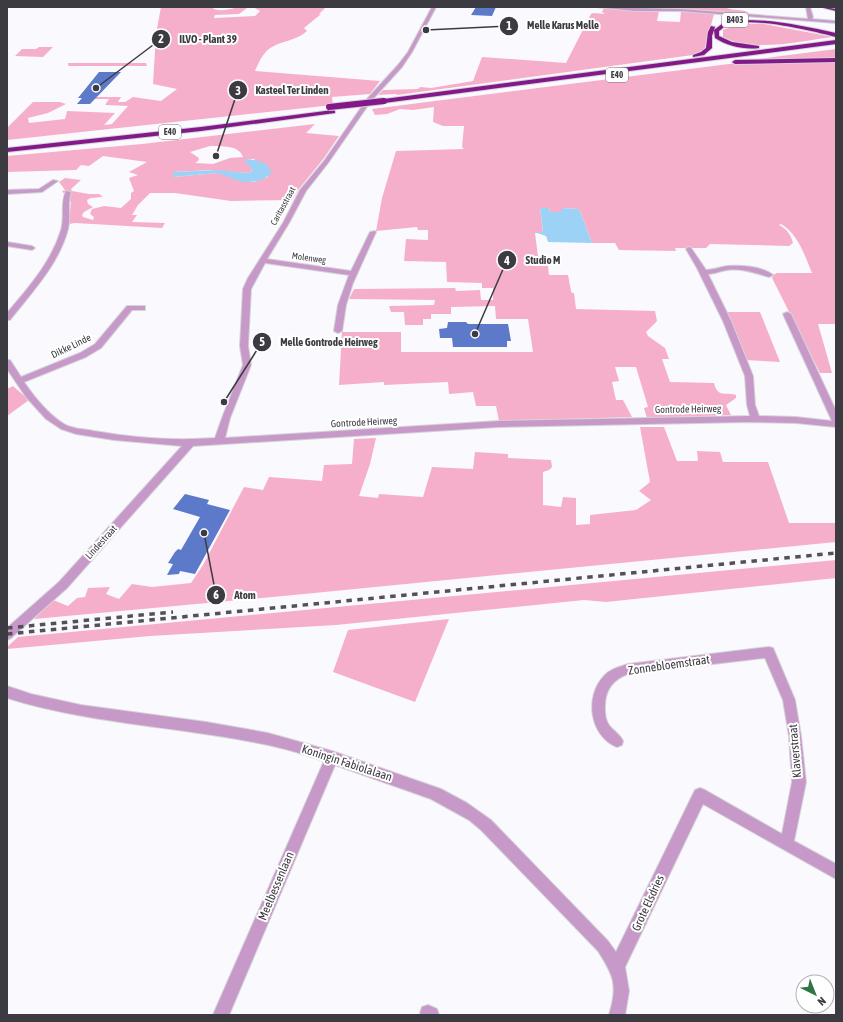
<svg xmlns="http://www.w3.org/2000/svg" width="843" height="1022" font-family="'Asap Condensed',sans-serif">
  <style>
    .green { fill: #f6afca; fill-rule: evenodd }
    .water { fill: #9bd2f6 }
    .building { fill: #5c7ac9 }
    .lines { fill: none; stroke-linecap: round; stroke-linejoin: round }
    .minor-casing { stroke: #d4d3d8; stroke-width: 2 }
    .highway-casing { stroke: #d4d3d8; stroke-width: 2 }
    .minor { fill: #c799c8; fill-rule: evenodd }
    .highway { fill: #831888; fill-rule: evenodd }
    .rail { stroke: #535157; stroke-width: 3.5; stroke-dasharray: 5.5 5.5; stroke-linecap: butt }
    .highway-bridge-casing { stroke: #d4d3d8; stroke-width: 8; stroke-linecap: butt }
    .highway-bridge { stroke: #831888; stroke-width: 6 }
    .labels { text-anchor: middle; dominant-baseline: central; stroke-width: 4; stroke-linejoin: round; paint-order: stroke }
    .shield { fill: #fff; stroke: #77767b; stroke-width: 1 }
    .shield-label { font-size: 9px; font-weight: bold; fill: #3d3b42 }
    .far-street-label { font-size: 9px; fill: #3d3b42; stroke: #fff }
    .street-label { font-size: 10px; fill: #3d3b42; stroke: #fff }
    .near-street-label { font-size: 12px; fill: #3d3b42; stroke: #fff }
    .leader { fill: none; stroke: #3d3b42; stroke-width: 1.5 }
    .callout-dot { fill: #3d3b42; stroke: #fff; stroke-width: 1.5 }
    .mark-label { font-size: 12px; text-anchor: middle; font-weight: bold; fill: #fff }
    .callout-label { font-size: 11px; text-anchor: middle; font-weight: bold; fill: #3d3b42; stroke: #fff; stroke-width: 4; stroke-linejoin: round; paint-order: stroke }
  </style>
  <rect width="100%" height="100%" fill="#faf9fd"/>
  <!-- green -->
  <path class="green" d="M161 7H212L214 9C226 13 236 5 247 8L239 14 215 15 214 18 255 16 260 11 255 8 261 7H326L319 14H321L304 28 307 31C296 41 284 40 272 47 263 52 259 62 255 71L380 81 370 94 332 97 333 105 7 140V128L33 102H60L66 104 48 113 28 118 29 123 65 119 67 111 115 113 104 125 112 124 128 106 105 105 109 99H95L96 97H121L118 102H125L133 97 161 101 177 89 153 84 156 34Z
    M603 7H725C733 12 742 8 749 13Z
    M604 8 659 11 657 21 680 22 681 11 714 14 704 51 693 55 397 95 396 94 378 95 383 90 418 89 420 87 431 88 473 81 482 57 566 63 591 14 593 13 605 14 602 12Z
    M747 24H764L833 37C800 41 753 53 723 37V30L733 26Z
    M39 47H53L43 57 15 56 22 49H36Z
    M836 49V59L750 60Z
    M836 62V324H818L832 373H820L772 278 773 275 777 273H812C805 256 798 234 781 224L779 225C787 229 791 235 793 243L789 246 710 244 706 248H675L676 251 619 250 615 243H592L579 209 562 208V212H550L549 208H540L543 233H535L538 256H547L549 275H568L571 291 572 293H574L576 309 655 311 657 321 646 332 648 336 665 348 669 359H662L670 382 714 383C718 399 725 391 736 395V398L726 405 731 415 647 418 644 408 648 407 636 367H615L619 381 612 382 616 400H623L632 417 499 421 496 406H476L473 392 449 394 448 382 384 385V382L339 385 342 332H401V352H533L528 319H496L495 306 451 307V314H431V319H423V325H405L404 312H391L389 306 434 305 435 300 349 299 354 289 455 288 456 291 480 290 481 300H493V288H482V283L447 282 446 262 404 261 406 239 428 240V230H418L417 227 376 231 382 198H344H382L396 151 464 149 462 147 464 126H443L433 122 434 107 413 110 400 109 387 114 375 115 372 109 737 63Z
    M68 63H146L147 66H69L68 65Z
    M315 124 306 133 339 136 324 158 298 190 292 200 231 201 175 193H150L138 205 132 215H137L132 222 165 223 162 228 75 223 69 224 71 202 62 191 65 190 59 182 65 178 81 180 71 189 72 191 89 194H99L102 196V197L91 198 87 200 88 204 93 207 84 212 82 215 83 217 93 220 94 217 90 214 92 209 104 206 121 208 131 199V193L134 191 129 178 138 175 129 172 147 162 103 156 89 166 81 165 76 170 7 172V156L142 144ZM210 146C222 147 238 144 243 157L230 158 213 164 195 163 198 161 199 158 190 152ZM247 159H254L268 177 253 182 217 173 173 177V172L211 170 248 173 251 172 252 168Z
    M726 312H760L780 362 745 360Z
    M13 386 29 400 7 416V389Z
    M640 427H664L677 461H698L697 451 720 452 723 462H768L789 523H836V542L304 594 34 619 53 600 68 606 77 598 85 597 88 588 110 587 106 594 119 599 132 584 152 587 191 583 203 565 244 487 263 490 269 477 322 481 324 465 352 464 354 439 376 438 370 464 359 496 378 498 379 494 423 497 432 467 473 469 475 452 508 454V458L551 460 552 467 549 470 543 472V505L561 507 563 497 576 498V525L590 524V515L636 510 651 500 639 491 650 482Z
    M836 560V578L606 602 584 600 336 625 150 636 7 649V647L18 637Z
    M449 619 415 702 333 672 348 630Z"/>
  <!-- water -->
  <path class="water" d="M247 159C256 160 271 162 271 174L262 180 250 182H242L217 173 173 177V172L217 170 248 173 251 172 252 169 244 160Z
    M540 208H549L550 212H561L562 208 579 209 592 243 548 242 546 236 534 232H543Z"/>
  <!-- building -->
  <path class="building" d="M476 7H496L492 16 471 15Z
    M99 72H121L90 104H77L82 98H78Z
    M448 322H466L468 324H508L511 341H507V347H453L452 338H440L439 329 447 328Z
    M185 494 209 500 207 504 230 510 195 574 180 571 179 574 167 575 173 564 168 563 175 552 178 549 181 550 200 517 173 509Z"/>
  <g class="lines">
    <!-- minor casing -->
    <g class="minor-casing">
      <path id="minor" d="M432 7H436L412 52 402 67 371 101 328 163 306 191 289 223 267 259 351 271 370 232 375 231 376 232 353 283 346 305 342 331 338 333 334 331 338 305 349 275 265 263 251 289 248 346 251 365 230 418 225 438 499 421 750 416 747 405 745 376 723 321 697 268 686 249 689 247 691 248 706 270C713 270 720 267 727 266 740 265 762 266 773 275L769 277C755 273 742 268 727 270 720 271 714 274 708 274L731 321 753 376 755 405 759 416 796 417 832 421 783 314 787 312 791 314 836 411V427L796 423 747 422 499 427 193 446 67 588 11 638 7 640V628L59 582 182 446 114 440 76 434 61 429 46 419 26 397 7 369V360H10L21 377 80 353 95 344 127 306H145V310H132L101 348 86 357 24 382C35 398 48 414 64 424 73 429 84 429 94 431 134 438 175 441 215 438L222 418 243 365 240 346 243 289 248 278 283 223 300 190 324 161 367 99 398 65 408 52Z
        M596 7 680 9 808 19 806 7H810L813 17 812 19 836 21V23L680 11H635Z
        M53 180 58 181 42 192 7 194V190L39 189Z
        M66 191 71 192C67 204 71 217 68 229 59 264 32 292 10 320H7V313C28 288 51 263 61 230 65 217 60 203 66 191Z
        M7 242 32 246 35 248 32 250 7 246Z
        M769 647 773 648 795 700 801 736 806 782 794 841 836 864V879L703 804 625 967 629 991 625 1015H609C618 985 614 976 598 951L481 830 469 820 431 799 335 765 229 1015H213L324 761C301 753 277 746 253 742 171 726 87 723 7 698V686L31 694 81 705 206 722 268 733 332 751 441 789 467 803 491 820 608 941 616 952 695 790 700 788 705 790 782 834 792 782 789 736 783 700 765 658 628 674C611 680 604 692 605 710 605 715 606 721 609 725 613 731 620 734 623 741L622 745 617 747C590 736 584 697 604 676 610 669 619 667 628 664Z
        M428 1005 437 1009 439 1015H421L420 1013 422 1007Z"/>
    </g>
    <!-- highway casing -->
    <g class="highway-casing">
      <path id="highway" d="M824 7 836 9V11L824 8Z
        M737 20C771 19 803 26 836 33V37C811 31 749 15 726 26 723 27 721 30 719 31V36L732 42 759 46V48C745 50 727 46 715 38L714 30 722 24Z
        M711 26 715 27 712 36V48L704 55 693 57V55L701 52 706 48 708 32Z
        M836 40V44L384 103 381 101 384 99Z
        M836 58V62L735 64 732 62 735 60Z
        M333 110 335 111V113L201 131 7 152V148L201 127Z"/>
    </g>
    <!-- minor -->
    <use href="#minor" class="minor"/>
    <!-- highway -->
    <use href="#highway" class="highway"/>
    <!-- rail -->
    <path class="rail" d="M7 628 173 612
      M7 634 836 553"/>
    <!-- highway-bridge casing -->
    <g class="highway-bridge-casing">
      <path id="highway-bridge" d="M329 107 384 101"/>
    </g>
    <!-- highway-bridge -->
    <use href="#highway-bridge" class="highway-bridge"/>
  </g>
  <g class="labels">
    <!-- shield labels -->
    <g class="shield">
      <rect x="722" y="13" width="26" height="14" rx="3"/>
      <rect x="606" y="68" width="22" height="14" rx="3"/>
      <rect x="159" y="125" width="22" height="14" rx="3"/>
    </g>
    <g class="shield-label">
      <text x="735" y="20">B403</text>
      <text x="617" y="75">E40</text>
      <text x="170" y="132">E40</text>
    </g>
    <!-- far-street labels -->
    <g class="far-street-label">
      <text transform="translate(283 206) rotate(-61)">Caritasstraat</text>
      <text transform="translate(309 258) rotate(8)">Molenweg</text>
    </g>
    <!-- street labels -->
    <g class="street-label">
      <text transform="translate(71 346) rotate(-26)">Dikke Linde</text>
      <text transform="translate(688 409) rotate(-1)">Gontrode Heirweg</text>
      <text transform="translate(364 422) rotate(-3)">Gontrode Heirweg</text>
      <text transform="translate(101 542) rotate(-48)">Lindestraat</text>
    </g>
    <!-- near-street labels -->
    <g class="near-street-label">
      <text transform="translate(669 665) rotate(-8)">Zonnebloemstraat</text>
      <text transform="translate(795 751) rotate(-95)">Klaverstraat</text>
      <text transform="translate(347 763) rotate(18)">Koningin Fabiolalaan</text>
      <text transform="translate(276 886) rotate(-67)">Meelbessenlaan</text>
      <text transform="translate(648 903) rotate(-65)">Grote Elsdries</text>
    </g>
  </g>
  <!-- callouts -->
  <path class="leader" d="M426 30L509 26M96 88L161 39M216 156L238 90M475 334L507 260M224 402L262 342M204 533L216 595"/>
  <g class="callout-dot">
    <circle cx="426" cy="30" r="4"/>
    <circle cx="96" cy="88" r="4"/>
    <circle cx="216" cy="156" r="4"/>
    <circle cx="475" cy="334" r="4"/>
    <circle cx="224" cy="402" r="4"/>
    <circle cx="204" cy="533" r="4"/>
    <circle cx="509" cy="26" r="10"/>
    <circle cx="161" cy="39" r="10"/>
    <circle cx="238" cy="90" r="10"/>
    <circle cx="507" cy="260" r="10"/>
    <circle cx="262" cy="342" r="10"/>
    <circle cx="216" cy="595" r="10"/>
  </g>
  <g class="mark-label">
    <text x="509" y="30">1</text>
    <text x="161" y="43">2</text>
    <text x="238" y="95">3</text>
    <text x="507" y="265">4</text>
    <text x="262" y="346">5</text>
    <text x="216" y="599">6</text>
  </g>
  <g class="callout-label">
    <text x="563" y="29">Melle Karus Melle</text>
    <text x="208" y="43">ILVO - Plant 39</text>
    <text x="292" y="94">Kasteel Ter Linden</text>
    <text x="543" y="264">Studio M</text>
    <text x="329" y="346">Melle Gontrode Heirweg</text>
    <text x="245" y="599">Atom</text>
  </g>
  <!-- border -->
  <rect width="843" height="1022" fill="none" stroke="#3d3b42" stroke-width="16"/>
  <!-- north arrow -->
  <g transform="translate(815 994) rotate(137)"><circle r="19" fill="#ffffff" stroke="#b1b1b3"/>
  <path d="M0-3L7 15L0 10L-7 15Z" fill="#2e7643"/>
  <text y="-6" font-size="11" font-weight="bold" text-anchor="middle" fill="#3d3b42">N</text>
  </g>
</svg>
